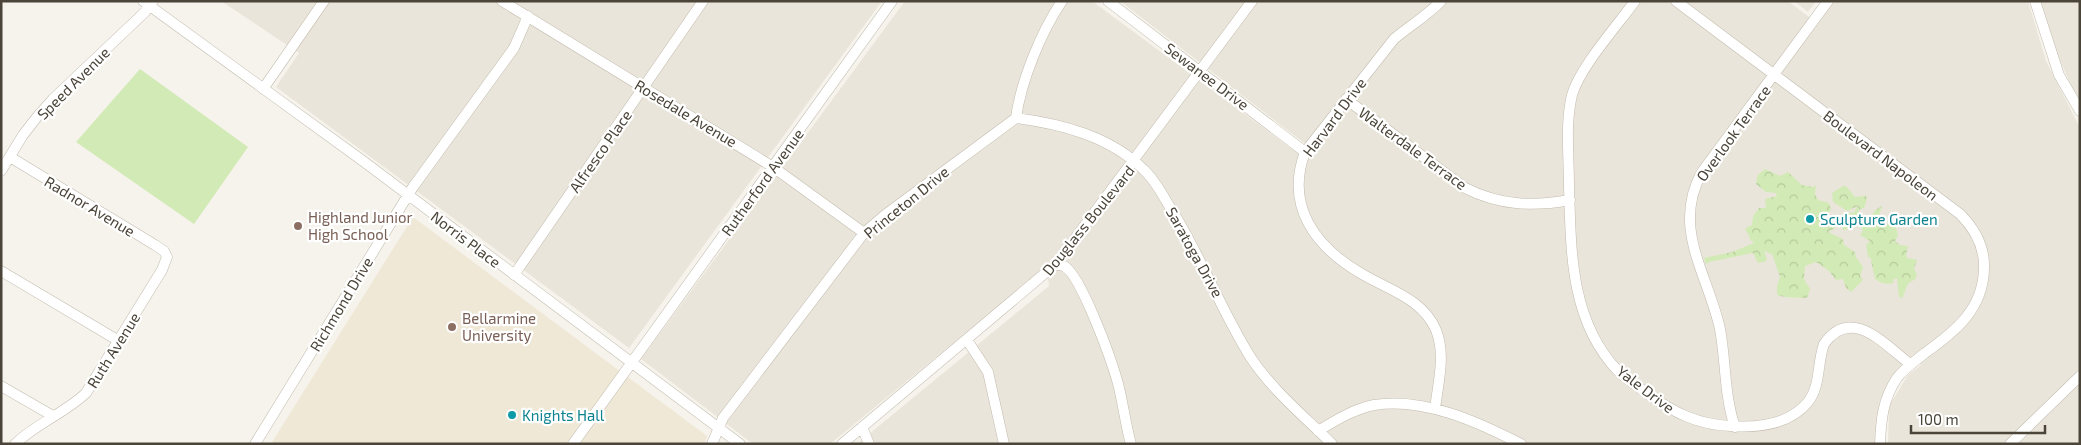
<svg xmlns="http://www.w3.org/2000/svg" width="2081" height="445" font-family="'Exo 2',sans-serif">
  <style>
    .residential { fill: #eae5da }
    .education { fill: #efe8d6 }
    .forest { fill: url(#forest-crowns) }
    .pitch { fill: #d2eab5 }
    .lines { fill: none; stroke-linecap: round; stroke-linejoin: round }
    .street-casing { stroke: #c2bbae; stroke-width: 11 }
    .street { stroke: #fff; stroke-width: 10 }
    .culture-dot { fill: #0f9aa8; stroke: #fff; stroke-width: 2 }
    .education-dot { fill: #8d6e63; stroke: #fff; stroke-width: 2 }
    .labels { text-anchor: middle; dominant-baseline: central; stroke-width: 4.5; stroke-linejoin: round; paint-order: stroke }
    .street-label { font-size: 15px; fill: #4b4439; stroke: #fff }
    .education-label { font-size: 15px; fill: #785e54; stroke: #fff; text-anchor: start }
    .culture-label { font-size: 15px; fill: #0d838f; stroke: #fff; text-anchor: start }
  </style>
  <defs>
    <pattern id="forest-crowns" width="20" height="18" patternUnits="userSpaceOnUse" patternTransform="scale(1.25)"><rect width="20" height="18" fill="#d2eab5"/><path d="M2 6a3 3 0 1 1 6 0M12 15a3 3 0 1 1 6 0" fill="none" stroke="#b6ca9c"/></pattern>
  </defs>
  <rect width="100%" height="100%" fill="#f6f3ec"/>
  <!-- residential -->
  <path class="residential" d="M221 1H882L629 348 276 87 299 53Z
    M905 1H1092L1292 149 1312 157V149L1120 1H1788L1817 23 1835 1H2028L2046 61 2080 128V444H1888L1889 406 1908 375 1921 365 1913 357 1887 387 1880 401 1876 444H857L1049 286 1047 266 830 444H753L641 359Z
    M1794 1H1816L1808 12Z
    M2038 1H2080V99L2073 89 2058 56Z"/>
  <!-- education -->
  <path class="education" d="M413 217 707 436 705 444H275L272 442Z"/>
  <!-- forest -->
  <path class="forest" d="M1765 169 1780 176 1788 172 1802 185 1813 187 1816 185 1815 194 1818 200 1829 203 1831 209 1827 216 1830 219 1831 224 1834 223 1837 227 1828 232 1843 239 1844 245 1855 252 1856 257 1863 267 1860 276 1863 280 1851 292 1846 288 1843 279 1836 280 1829 271 1816 262 1805 266 1804 279 1810 289 1807 298C1798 298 1785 298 1777 295V286L1780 277 1772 254 1764 251 1767 259 1765 262 1758 263 1753 253 1709 262 1706 264 1704 258 1732 252 1754 243 1749 238V235L1745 230 1747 227 1752 225 1753 216 1759 208H1766L1765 199 1777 196 1776 193 1766 192 1756 184 1758 175Z
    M1843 186H1846L1855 197 1866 196 1867 199 1864 208 1858 210 1860 213 1856 217 1857 220 1854 221 1855 224 1850 226 1849 229 1843 230 1839 219H1842L1845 212 1853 213 1858 206 1847 211 1833 202 1832 193Z
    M1882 206 1878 218 1882 223 1890 224 1896 228 1898 235 1895 241 1900 245 1908 246 1906 256 1907 258 1917 260 1914 269 1917 274 1915 280C1906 281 1906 291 1902 298L1899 297 1897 278 1893 280 1894 283C1886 285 1881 283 1875 279 1874 271 1871 265 1871 258L1868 257 1866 245 1870 241 1860 235 1863 230 1861 228V225C1869 220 1874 209 1882 206Z"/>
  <!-- pitch -->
  <path class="pitch" d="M140 69 248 147 194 224 76 142Z"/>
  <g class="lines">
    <!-- street casing -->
    <g class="street-casing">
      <path id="street" d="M143 1 363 161 740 444
        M502 1 773 167 864 233
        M1108 1 1305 152
        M1635 1C1617 26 1580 67 1572 95 1565 124 1569 156 1569 186 1571 251 1570 321 1618 371 1627 380 1639 387 1648 394 1674 413 1699 425 1731 426 1758 428 1789 425 1808 402 1821 385 1817 363 1824 344 1851 305 1885 345 1910 364
        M1676 1 1960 214C1975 229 1985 247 1984 269 1983 309 1956 331 1925 353 1915 361 1905 368 1897 378 1883 399 1881 419 1880 444
        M2035 1 2059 75 2080 111
        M263 89 324 1
        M1346 99 1465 188C1499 205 1532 207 1570 200
        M1016 118C1061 124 1110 136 1144 170 1154 179 1161 192 1168 204 1200 253 1220 309 1251 358 1273 391 1304 416 1332 444
        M10 157 155 245 164 251 167 257 162 270 86 393C65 413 37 423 15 444
        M1 171 23 135 37 117 53 99 145 12 153 1
        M1056 264C1058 265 1061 265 1064 266 1081 275 1111 359 1117 380 1123 401 1125 423 1131 444
        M1 271 119 341
        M514 275 703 1
        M967 340 988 372 1004 444
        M1 386 53 416
        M1435 409C1438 383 1446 355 1436 330 1423 299 1389 290 1362 274 1315 247 1285 206 1305 152L1394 39C1409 26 1427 16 1441 1
        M862 427 869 444
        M1735 427C1724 395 1726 361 1720 329 1708 274 1671 228 1702 172L1828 1
        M1318 431C1336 420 1354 409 1374 405 1424 397 1478 422 1521 444
        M255 444 413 187 514 48 528 16
        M573 444 892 1
        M712 444 723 418 864 233 885 215 1016 118C1021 81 1041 32 1062 1
        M842 444 1056 264 1252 1
        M2010 444 2080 376"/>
    </g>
    <!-- street -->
    <use href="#street" class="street"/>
  </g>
  <!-- markers -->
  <g class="culture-dot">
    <circle cx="1810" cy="219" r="5"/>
    <circle cx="512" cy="415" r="5"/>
  </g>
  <g class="education-dot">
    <circle cx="298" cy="226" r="5"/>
    <circle cx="452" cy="327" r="5"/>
  </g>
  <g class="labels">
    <!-- street labels -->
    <g class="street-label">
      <text transform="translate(1207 76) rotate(37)">Sewanee Drive</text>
      <text transform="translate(73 83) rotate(-45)">Speed Avenue</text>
      <text transform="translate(686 113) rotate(31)">Rosedale Avenue</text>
      <text transform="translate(1334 117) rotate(-53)">Harvard Drive</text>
      <text transform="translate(1733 133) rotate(-54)">Overlook Terrace</text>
      <text transform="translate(1413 148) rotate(36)">Walterdale Terrace</text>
      <text transform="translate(600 151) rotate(-55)">Alfresco Place</text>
      <text transform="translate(1881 155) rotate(37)">Boulevard Napoleon</text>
      <text transform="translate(762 182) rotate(-54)">Rutherford Avenue</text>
      <text transform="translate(906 202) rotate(-39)">Princeton Drive</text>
      <text transform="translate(90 206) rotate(31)">Radnor Avenue</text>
      <text transform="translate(1088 220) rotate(-51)">Douglass Boulevard</text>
      <text transform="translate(466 239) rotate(37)">Norris Place</text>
      <text transform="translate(1195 252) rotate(61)">Saratoga Drive</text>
      <text transform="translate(341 304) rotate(-59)">Richmond Drive</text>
      <text transform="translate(113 350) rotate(-58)">Ruth Avenue</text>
      <text transform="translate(1646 389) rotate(37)">Yale Drive</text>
    </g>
    <!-- education labels -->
    <g class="education-label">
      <text x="308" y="217">Highland Junior<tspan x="308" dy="17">High School</tspan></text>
      <text x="462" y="318">Bellarmine<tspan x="462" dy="17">University</tspan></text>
    </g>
    <!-- culture labels -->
    <g class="culture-label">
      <text x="1820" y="219">Sculpture Garden</text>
      <text x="522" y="415">Knights Hall</text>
    </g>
  </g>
  <!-- border -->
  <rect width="2081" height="445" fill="none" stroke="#4b4439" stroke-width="5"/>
  <!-- scale -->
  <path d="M1911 425v8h134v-8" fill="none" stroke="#4b4439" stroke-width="2.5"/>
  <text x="1918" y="425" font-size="15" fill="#4b4439" stroke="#ffffff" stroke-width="4" paint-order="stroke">100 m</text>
</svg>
